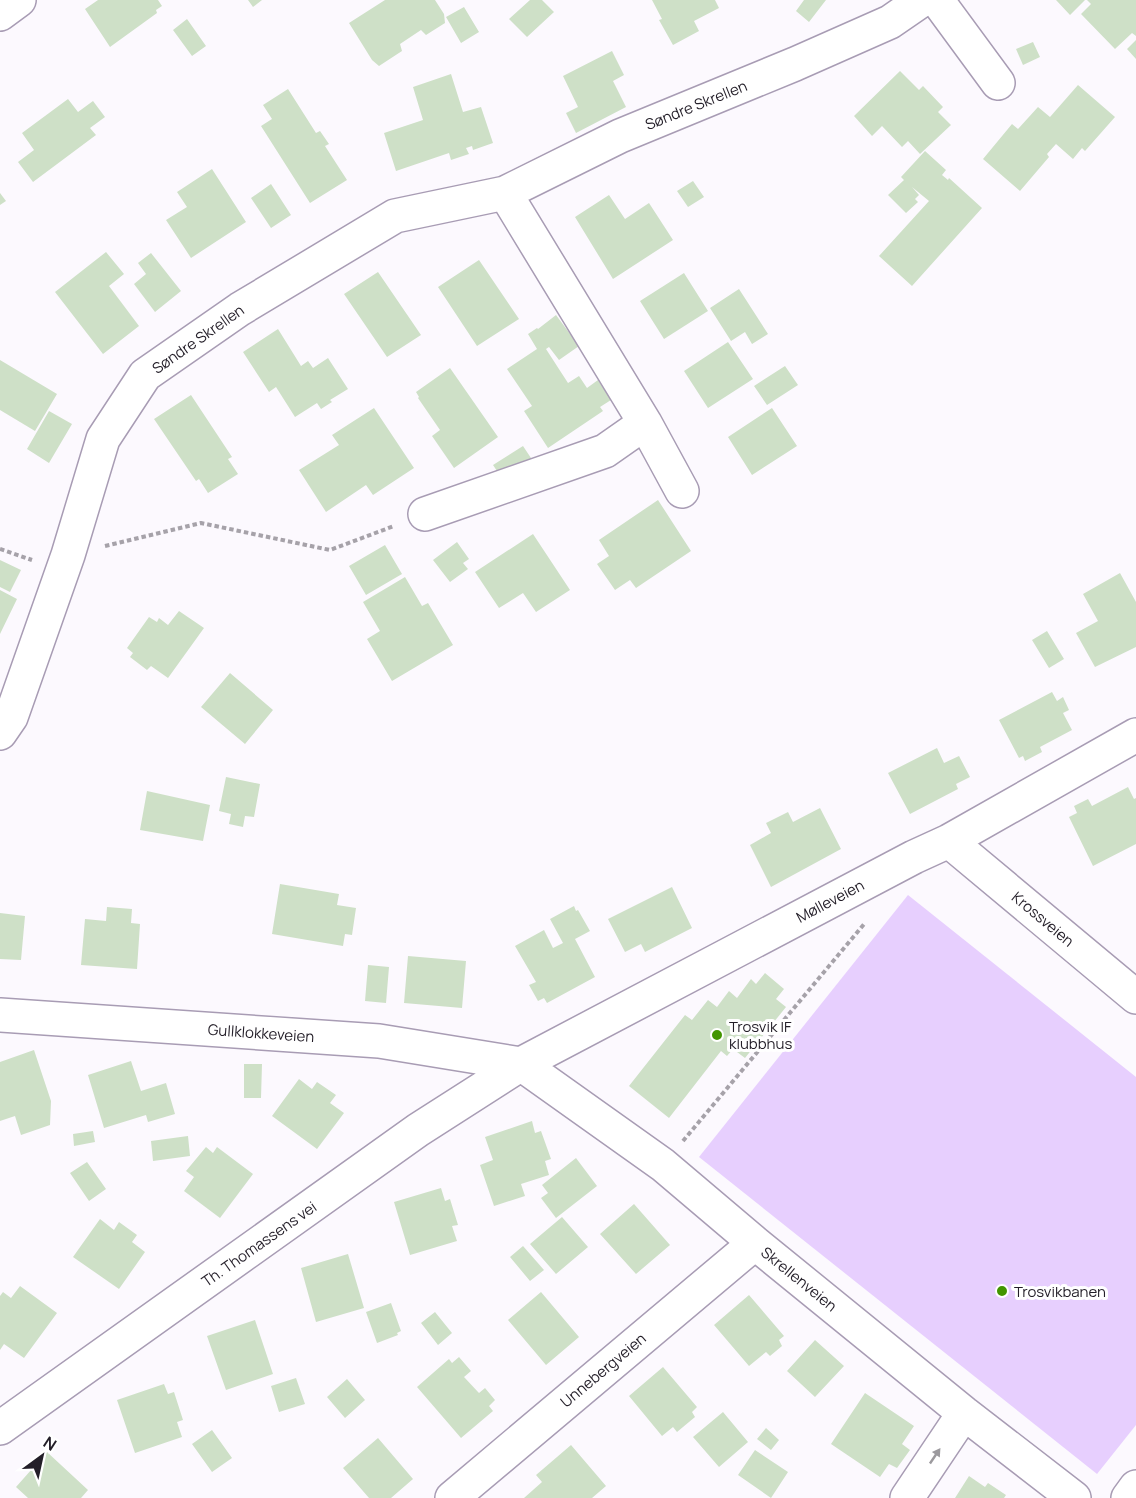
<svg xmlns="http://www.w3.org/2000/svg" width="1136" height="1498" font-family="Manrope,sans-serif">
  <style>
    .green { fill: #e7cffe }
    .building { fill: #cee0c7 }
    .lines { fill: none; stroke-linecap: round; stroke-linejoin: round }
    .minor-casing { stroke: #a89cb4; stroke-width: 36 }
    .path { stroke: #a6a2a9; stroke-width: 4; stroke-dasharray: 4.5 3; stroke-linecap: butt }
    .minor { stroke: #fff; stroke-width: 33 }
    .oneway { fill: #9c9a9e }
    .poi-dot { fill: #429500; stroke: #fff; stroke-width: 2 }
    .labels { text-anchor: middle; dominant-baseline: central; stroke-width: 6; stroke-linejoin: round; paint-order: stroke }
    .street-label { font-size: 15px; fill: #231e28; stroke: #fff }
    .poi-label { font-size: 15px; fill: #231e28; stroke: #fff; text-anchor: start }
  </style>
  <rect width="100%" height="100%" fill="#fcf9fe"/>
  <!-- green -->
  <path class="green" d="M908 895 1136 1077V1425L1097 1474 699 1157Z"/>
  <!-- building -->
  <path class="building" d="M98 0H158L162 6 156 10 157 13 110 47 85 9Z
    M248 0H262L253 7Z
    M385 0H435L444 14 445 23 426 35 421 30 400 44 402 51 379 66 372 60 349 23Z
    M530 0H542L554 12 527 37 509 19Z
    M652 0H715L719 8 694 21 699 31 673 45 659 20 662 19Z
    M804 0H826L809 22 796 11Z
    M1056 0H1085L1070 15Z
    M1087 0H1136V36L1132 33 1115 49 1081 14 1091 4Z
    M464 7 479 32 461 43 446 17Z
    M187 19 206 46 192 56 173 30Z
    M1136 40V59L1127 49Z
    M1033 42 1040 57 1023 65 1016 49Z
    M612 51 624 75 613 81 626 107 576 133 566 113 578 107 563 76Z
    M900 71 919 90 923 86 943 107 938 112 951 125 920 154 908 141 902 147 882 126 872 136 854 116Z
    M451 74 463 112 481 107 493 143 473 150 472 146 466 148 469 154 451 160 449 153 396 171 384 133 423 120 413 87Z
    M1078 85 1115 117 1085 151 1082 148 1073 159 1056 144 1047 154 1049 157 1020 191 983 159 1012 124 1018 129 1038 107 1050 117Z
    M288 89 316 133 320 131 329 144 325 146 347 180 310 203 261 126 272 119 263 105Z
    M68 99 78 112 93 101 105 117 90 128 96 135 33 182 18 162 34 150 22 133Z
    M925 151 946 170 942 175 948 180 949 178 982 208 912 286 879 256 929 201 912 187 919 195 915 199 918 202 906 213 888 195 904 180 901 177Z
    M212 169 246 222 191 258 166 220 187 207 177 192Z
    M693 181 704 197 688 207 677 191Z
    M271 184 291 215 271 228 251 198Z
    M0 193 6 201 0 205Z
    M609 195 625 219 649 203 673 240 613 279 575 217Z
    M106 252 124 274 109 286 139 326 103 354 55 292Z
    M151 253 181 291 155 312 134 284 146 274 138 263Z
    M479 260 519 319 477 346 438 287Z
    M378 272 421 335 387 357 344 294Z
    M684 273 708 311 664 339 640 301Z
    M739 289 768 334 752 344 745 332 731 341 710 308Z
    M556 315 579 346 559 360 549 347 546 349 568 383 579 376 587 388 598 380 611 400 600 407 603 411 548 448 524 411 532 406 507 369 537 349 528 334 537 328 538 329Z
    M278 329 301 366 308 361 313 368 328 358 348 389 330 400 332 402 321 409 317 403 295 417 276 387 269 392 243 352Z
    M728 342 753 379 708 408 684 371Z
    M0 360 57 394 35 431 0 410Z
    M785 366 798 385 767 405 754 386Z
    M450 368 498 437 454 468 432 436 440 430 418 398 419 397 416 392Z
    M191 395 232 457 228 459 238 474 208 493 199 479 196 481 154 419Z
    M374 408 414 468 373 495 366 485 326 512 299 470 339 445 332 435Z
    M772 408 797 446 752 475 728 437Z
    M49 411 72 424 49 463 27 449Z
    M523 446 535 464 505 483 493 465Z
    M658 500 691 551 636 588 630 580 615 590 597 564 609 556 599 540Z
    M533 534 570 590 536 612 523 593 499 608 475 572Z
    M457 542 469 559 463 563 468 569 450 582 433 560Z
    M385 545 402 574 366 595 349 566Z
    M0 560 21 570 10 592 0 587Z
    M1120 573 1136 602V647L1095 667 1076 633 1098 621 1083 594Z
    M405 577 422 606 428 603 453 645 392 681 367 639 380 631 363 602Z
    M0 590 17 599 0 634Z
    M179 611 204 628 168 678 151 666 147 670 130 657 133 653 127 648 149 617 157 622 159 618 168 625Z
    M1047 631 1064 659 1049 668 1032 640Z
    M230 673 273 710 245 744 201 707Z
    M1052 692 1057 701 1063 697 1069 710 1063 713 1072 730 1040 747 1042 752 1025 761 1023 756 1019 758 999 720Z
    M937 748 944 763 959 756 970 777 956 784 958 789 910 814 888 773Z
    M226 777 260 784 254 817 245 816 243 827 229 824 231 814 219 811Z
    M1128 787 1134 799 1136 798V844L1093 866 1069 817 1077 813 1074 806 1088 799 1092 806Z
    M147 791 210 805 203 841 140 830Z
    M820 808 841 849 771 887 750 845 771 833 766 823 788 812 793 822Z
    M280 884 339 894 337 905 356 908 352 935 345 934 343 946 272 934Z
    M672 887 692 928 645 952 641 944 625 952 608 919Z
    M574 906 576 911 578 910 590 931 575 939 595 977 547 1003 544 998 538 1001 529 985 536 982 515 946 544 930 553 948 563 943 550 919Z
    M107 907 132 909 131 923 140 924 137 969 81 965 85 919 106 921Z
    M0 913 25 916 21 960 0 959Z
    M408 956 466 961 462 1008 404 1003Z
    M368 965 389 967 386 1003 365 1001Z
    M765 973 784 989 776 999 786 1007 745 1058 733 1049 727 1056 721 1051 669 1118 629 1086 685 1015 692 1020 708 1000 717 1007 729 991 737 998 751 979 756 984Z
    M34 1050 51 1101 50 1125 21 1135 15 1116 0 1121V1062Z
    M131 1061 141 1091 166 1083 175 1114 148 1122 146 1115 104 1128 88 1075Z
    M244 1064H262L261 1098H244Z
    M299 1079 312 1089 317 1082 336 1095 330 1103 344 1113 317 1149 272 1116Z
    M532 1121 535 1133 541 1131 551 1159 545 1161 549 1175 521 1184 525 1196 494 1206 480 1165 493 1160 485 1137Z
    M93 1131 95 1142 74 1146 73 1134Z
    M188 1136 190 1156 153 1161 151 1141Z
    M206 1147 213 1153 217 1147 253 1174 220 1218 184 1191 194 1177 186 1171Z
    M576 1158 597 1186 556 1218 541 1198 548 1193 542 1185Z
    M87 1162 106 1189 89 1201 70 1173Z
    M441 1188 445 1201 450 1199 458 1225 452 1226 457 1241 410 1255 394 1202Z
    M634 1204 670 1245 636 1274 600 1234Z
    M562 1217 588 1247 556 1274 530 1244Z
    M100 1219 114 1230 119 1222 137 1235 132 1242 145 1252 119 1289 73 1257Z
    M523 1246 544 1270 530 1281 510 1257Z
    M348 1254 364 1308 316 1322 301 1268Z
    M20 1286 57 1313 24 1358 4 1344 0 1350V1296L3 1292 11 1298Z
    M541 1292 579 1337 546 1365 508 1320Z
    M749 1295 784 1336 779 1340 782 1346 770 1356 766 1352 749 1366 714 1325Z
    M391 1303 401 1331 397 1333 398 1335 377 1343 366 1312Z
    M435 1312 452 1333 438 1345 421 1323Z
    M255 1320 273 1374 226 1390 207 1336Z
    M815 1340 844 1366 815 1397 787 1371Z
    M459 1357 471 1371 464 1377 479 1393 485 1388 495 1400 489 1406 493 1411 461 1438 417 1387 449 1359 452 1363Z
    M663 1367 697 1407 692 1412 695 1417 677 1432 673 1427 662 1436 629 1396Z
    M296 1378 305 1404 279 1412 271 1386Z
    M347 1379 365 1400 345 1418 327 1397Z
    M164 1384 168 1394 174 1392 183 1420 177 1422 182 1437 135 1453 117 1400Z
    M865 1393 914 1426 902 1444 910 1450 897 1468 889 1464 880 1477 831 1444Z
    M723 1412 748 1442 719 1467 693 1437Z
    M766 1428 779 1440 771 1450 757 1439Z
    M212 1430 232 1458 212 1472 192 1444Z
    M378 1438 413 1479 391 1498H369L343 1468Z
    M571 1445 606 1486 592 1498H524L542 1482 536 1475Z
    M755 1450 788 1472 771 1498 738 1475Z
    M47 1452 88 1490 81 1498H28L16 1487Z
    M969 1476 985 1487 988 1483 1006 1495 1004 1498H955Z"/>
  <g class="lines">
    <!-- minor casing -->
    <g class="minor-casing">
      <path id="minor" d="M937 0 998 83
        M0 14 19 0
        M505 193 645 423 682 491
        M425 514 605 451 645 423
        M0 733 11 717 68 555 103 439 145 375 240 309 395 216 505 193 620 136 795 64 890 22 922 0
        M949 841 1136 997
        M0 1015 379 1041 521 1064 663 1165 755 1243 964 1413 1074 1498
        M0 1428 418 1130 521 1064 914 857 949 841 1136 735
        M452 1498 755 1243
        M907 1498 964 1413
        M1128 1498 1136 1487"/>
    </g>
    <!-- path -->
    <path class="path" d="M105 546 201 523 330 550 394 526
      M0 549 32 560
      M683 1141 865 923"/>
    <!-- minor -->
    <use href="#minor" class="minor"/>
  </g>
  <!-- one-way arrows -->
  <defs><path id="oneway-solid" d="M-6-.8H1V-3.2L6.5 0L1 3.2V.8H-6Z" transform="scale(1.5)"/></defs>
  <use class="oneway" href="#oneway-solid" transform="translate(935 1456) rotate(-56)"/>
  <!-- markers -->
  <g class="poi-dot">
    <circle cx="717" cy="1035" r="6"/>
    <circle cx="1002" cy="1291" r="6"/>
  </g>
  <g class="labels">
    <!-- street labels -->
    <g class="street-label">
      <text transform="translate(696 105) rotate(-22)">Søndre Skrellen</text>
      <text transform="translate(198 339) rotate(-35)">Søndre Skrellen</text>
      <text transform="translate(830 901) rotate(-28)">Mølleveien</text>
      <text transform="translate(1043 919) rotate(40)">Krossveien</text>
      <text transform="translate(261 1033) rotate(4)">Gullklokkeveien</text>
      <text transform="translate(259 1244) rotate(-35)">Th. Thomassens vei</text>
      <text transform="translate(799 1279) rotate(39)">Skrellenveien</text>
      <text transform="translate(603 1370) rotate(-40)">Unnebergveien</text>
    </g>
    <!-- poi labels -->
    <g class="poi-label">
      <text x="729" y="1026">Trosvik IF<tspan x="729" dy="17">klubbhus</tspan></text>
      <text x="1014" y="1291">Trosvikbanen</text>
    </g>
  </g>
  <!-- north arrow -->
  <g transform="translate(42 1456) rotate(33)" stroke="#ffffff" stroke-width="4.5" paint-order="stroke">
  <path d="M0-4.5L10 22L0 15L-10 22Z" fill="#231e28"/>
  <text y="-9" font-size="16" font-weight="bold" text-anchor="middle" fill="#231e28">N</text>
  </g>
</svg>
